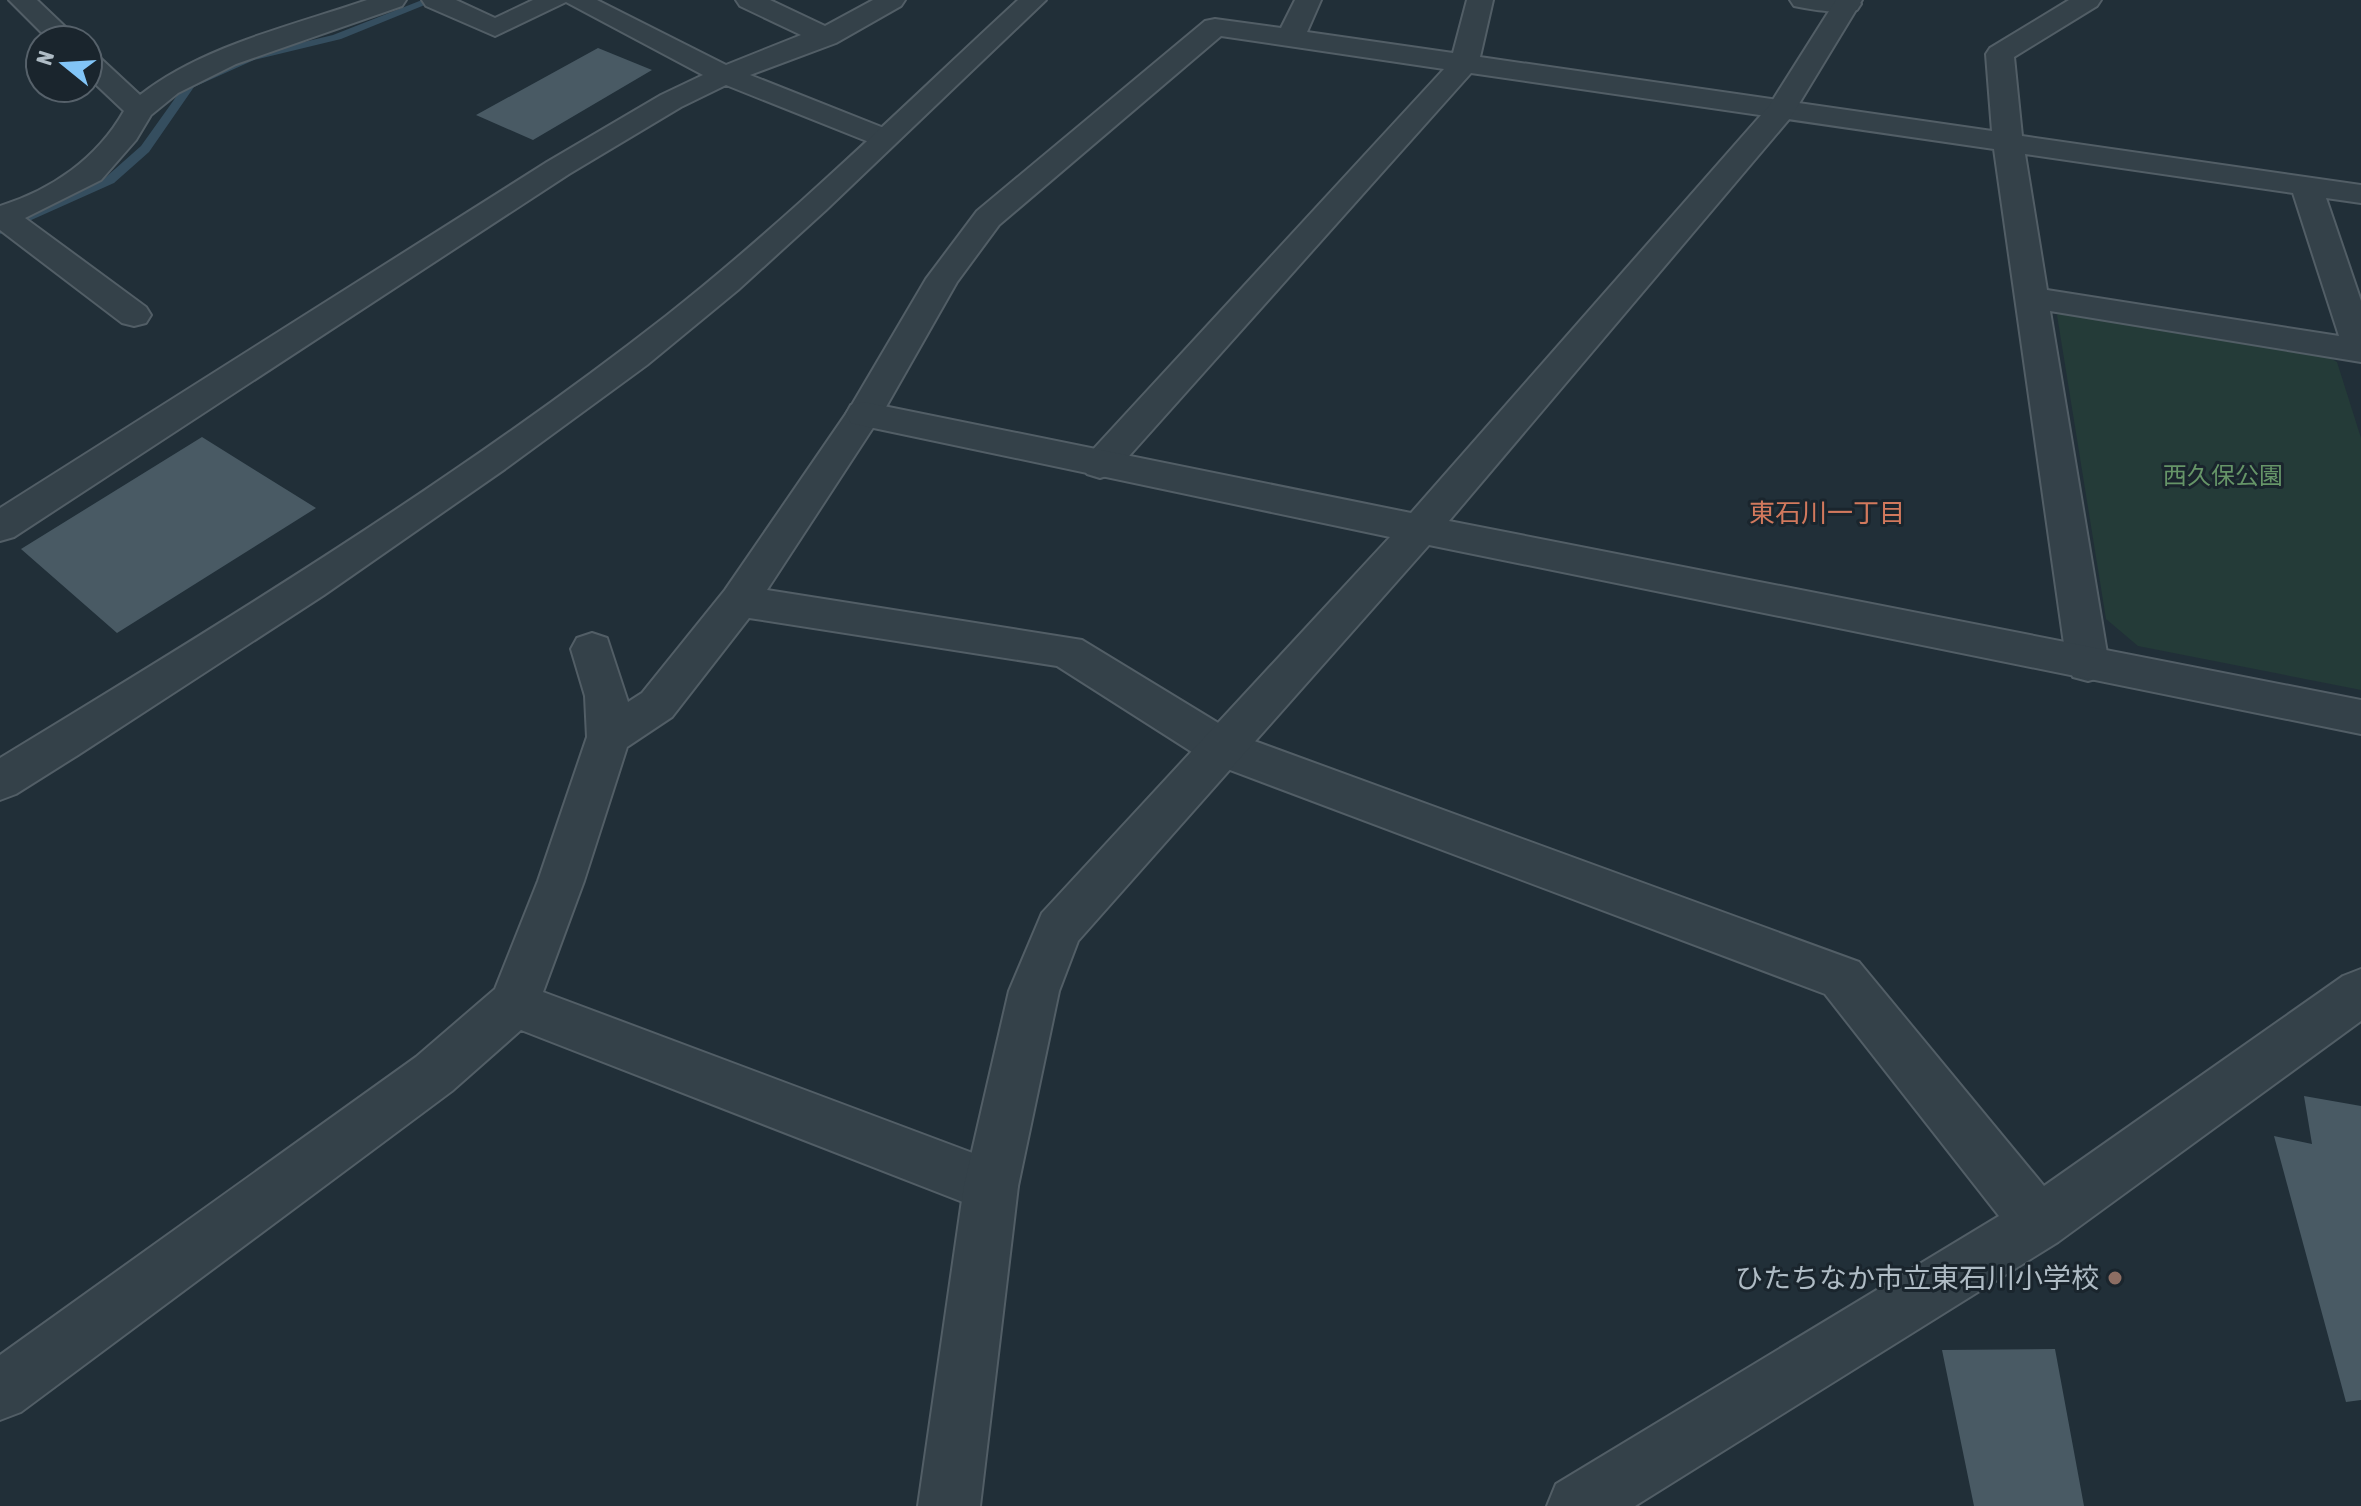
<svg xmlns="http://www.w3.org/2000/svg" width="2361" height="1506" font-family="'Asap Condensed','Noto Sans JP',sans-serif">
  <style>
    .green { fill: #243b38 }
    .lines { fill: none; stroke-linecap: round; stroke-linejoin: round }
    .stream { fill: #354e5f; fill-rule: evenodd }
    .building { fill: #495a64 }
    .minor-casing { stroke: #525e66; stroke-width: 4 }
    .tertiary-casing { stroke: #525e66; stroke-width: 4 }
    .minor { fill: #344149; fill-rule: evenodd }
    .tertiary { fill: #344149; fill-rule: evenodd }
    .education-dot { fill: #8d6e63; stroke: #1a252d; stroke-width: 3 }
    .labels { text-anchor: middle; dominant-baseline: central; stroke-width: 6; stroke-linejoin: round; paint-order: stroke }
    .park-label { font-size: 24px; fill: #669568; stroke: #1a252d }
    .neighbourhood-label { font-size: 26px; fill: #d2795d; stroke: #1a252d }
    .near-poi-label { font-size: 28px; fill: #afbcc5; stroke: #1a252d; text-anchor: end }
  </style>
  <rect width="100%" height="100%" fill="#212f38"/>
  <!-- green -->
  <path class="green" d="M2072 309 2316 350 2337 362 2361 438V690L2138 646 2106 619 2057 315Z"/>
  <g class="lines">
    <!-- stream -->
    <path class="stream" d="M422 0H437L341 39 254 60 194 87 149 152 114 183 0 234V225L106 177 141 146 186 83 246 56 333 35Z"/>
  </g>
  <!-- building -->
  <path class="building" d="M598 48 652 70 533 140 476 115Z
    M202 437 316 508 117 633 21 549Z
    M2304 1096 2361 1106V1400L2346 1402 2274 1136 2312 1144Z
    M2055 1349 2084 1506H1974L1942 1350Z"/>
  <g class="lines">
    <!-- minor casing -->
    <g class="minor-casing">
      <path id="minor" d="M9 0H37L79 40H49Z
        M367 0H406L402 6 236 64 178 93 151 115 136 140 101 180 25 218 146 307 151 315 146 323 134 326 122 323 0 230V206C51 190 97 159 124 111L88 77V54L98 56 140 95C204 45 292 26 367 0Z
        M422 0H456L495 18 533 0H597L726 65 801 35 740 6 736 0H770L825 26 873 0H905L901 6 836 43 750 75 894 132 899 138 894 144 884 147 874 144 726 85 681 107 569 174 14 537 0 541V508L547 162 661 95 703 75 566 2 495 36 426 6Z
        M1295 0H1321L1307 32 1453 53 1467 0H1493L1480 57 1992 131 1986 54 1990 48 2069 0H2101L2097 6 2014 57 2022 136 2361 185V203L2326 198 2361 301V362L2050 311 2109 665 2103 677 2088 681 2073 677 2067 665 1994 149 1471 73 1113 474 1100 478 1087 474 1081 465 1087 456 1444 69 1221 36 999 225 957 282 882 414 767 590 1082 640 1238 735 1859 962 2044 1186 2343 976 2361 969V1021L2058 1242 1635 1506H1547L1556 1484 1999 1216 1825 994 1206 761 1057 666 749 618 672 717 627 747 584 881 543 992 1010 1167 1018 1186 1010 1205 991 1213 521 1030 452 1091 21 1412 0 1420V1355L416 1057 495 989 538 881 587 737 585 696 571 649 577 638 592 633 607 638 628 702 642 693 725 590 850 408 926 279 977 211 1205 21 1215 19 1281 28ZM2025 154 2293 193 2339 336 2047 290Z
        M1790 0H1858L1861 4 1857 10C1838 14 1813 10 1794 6Z"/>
    </g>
    <!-- tertiary casing -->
    <g class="tertiary-casing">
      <path id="tertiary" d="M1018 0H1046L826 210 738 290 647 365 505 469 324 595 78 755 16 794 0 800V758C227 620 456 480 666 316 789 219 902 107 1018 0Z
        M1836 0H1862L1791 117 1449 521 2361 700V734L1429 545 1078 941 1059 991 1018 1186 980 1506H918L964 1186 1009 991 1042 913 1390 537 864 426 851 423 846 414 851 405 864 402 1411 513 1769 106Z"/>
    </g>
    <!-- minor -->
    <use href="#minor" class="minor"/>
    <!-- tertiary -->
    <use href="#tertiary" class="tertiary"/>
  </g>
  <!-- markers -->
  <circle class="education-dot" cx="2115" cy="1278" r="8"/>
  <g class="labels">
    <!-- park labels -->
    <g class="park-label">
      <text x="2223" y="475">西久保公園</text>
    </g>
    <!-- neighbourhood labels -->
    <g class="neighbourhood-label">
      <text x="1827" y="513">東石川一丁目</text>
    </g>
    <!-- near-poi labels -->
    <g class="near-poi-label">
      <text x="2099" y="1278">ひたちなか市立東石川小学校</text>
    </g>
  </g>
  <!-- north arrow -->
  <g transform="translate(64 64) rotate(288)"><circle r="38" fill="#1a252d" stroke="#56616a" stroke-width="2"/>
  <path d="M0-6L14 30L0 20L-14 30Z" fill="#82c5f7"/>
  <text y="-12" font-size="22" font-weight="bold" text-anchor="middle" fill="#afbcc5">N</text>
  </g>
</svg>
